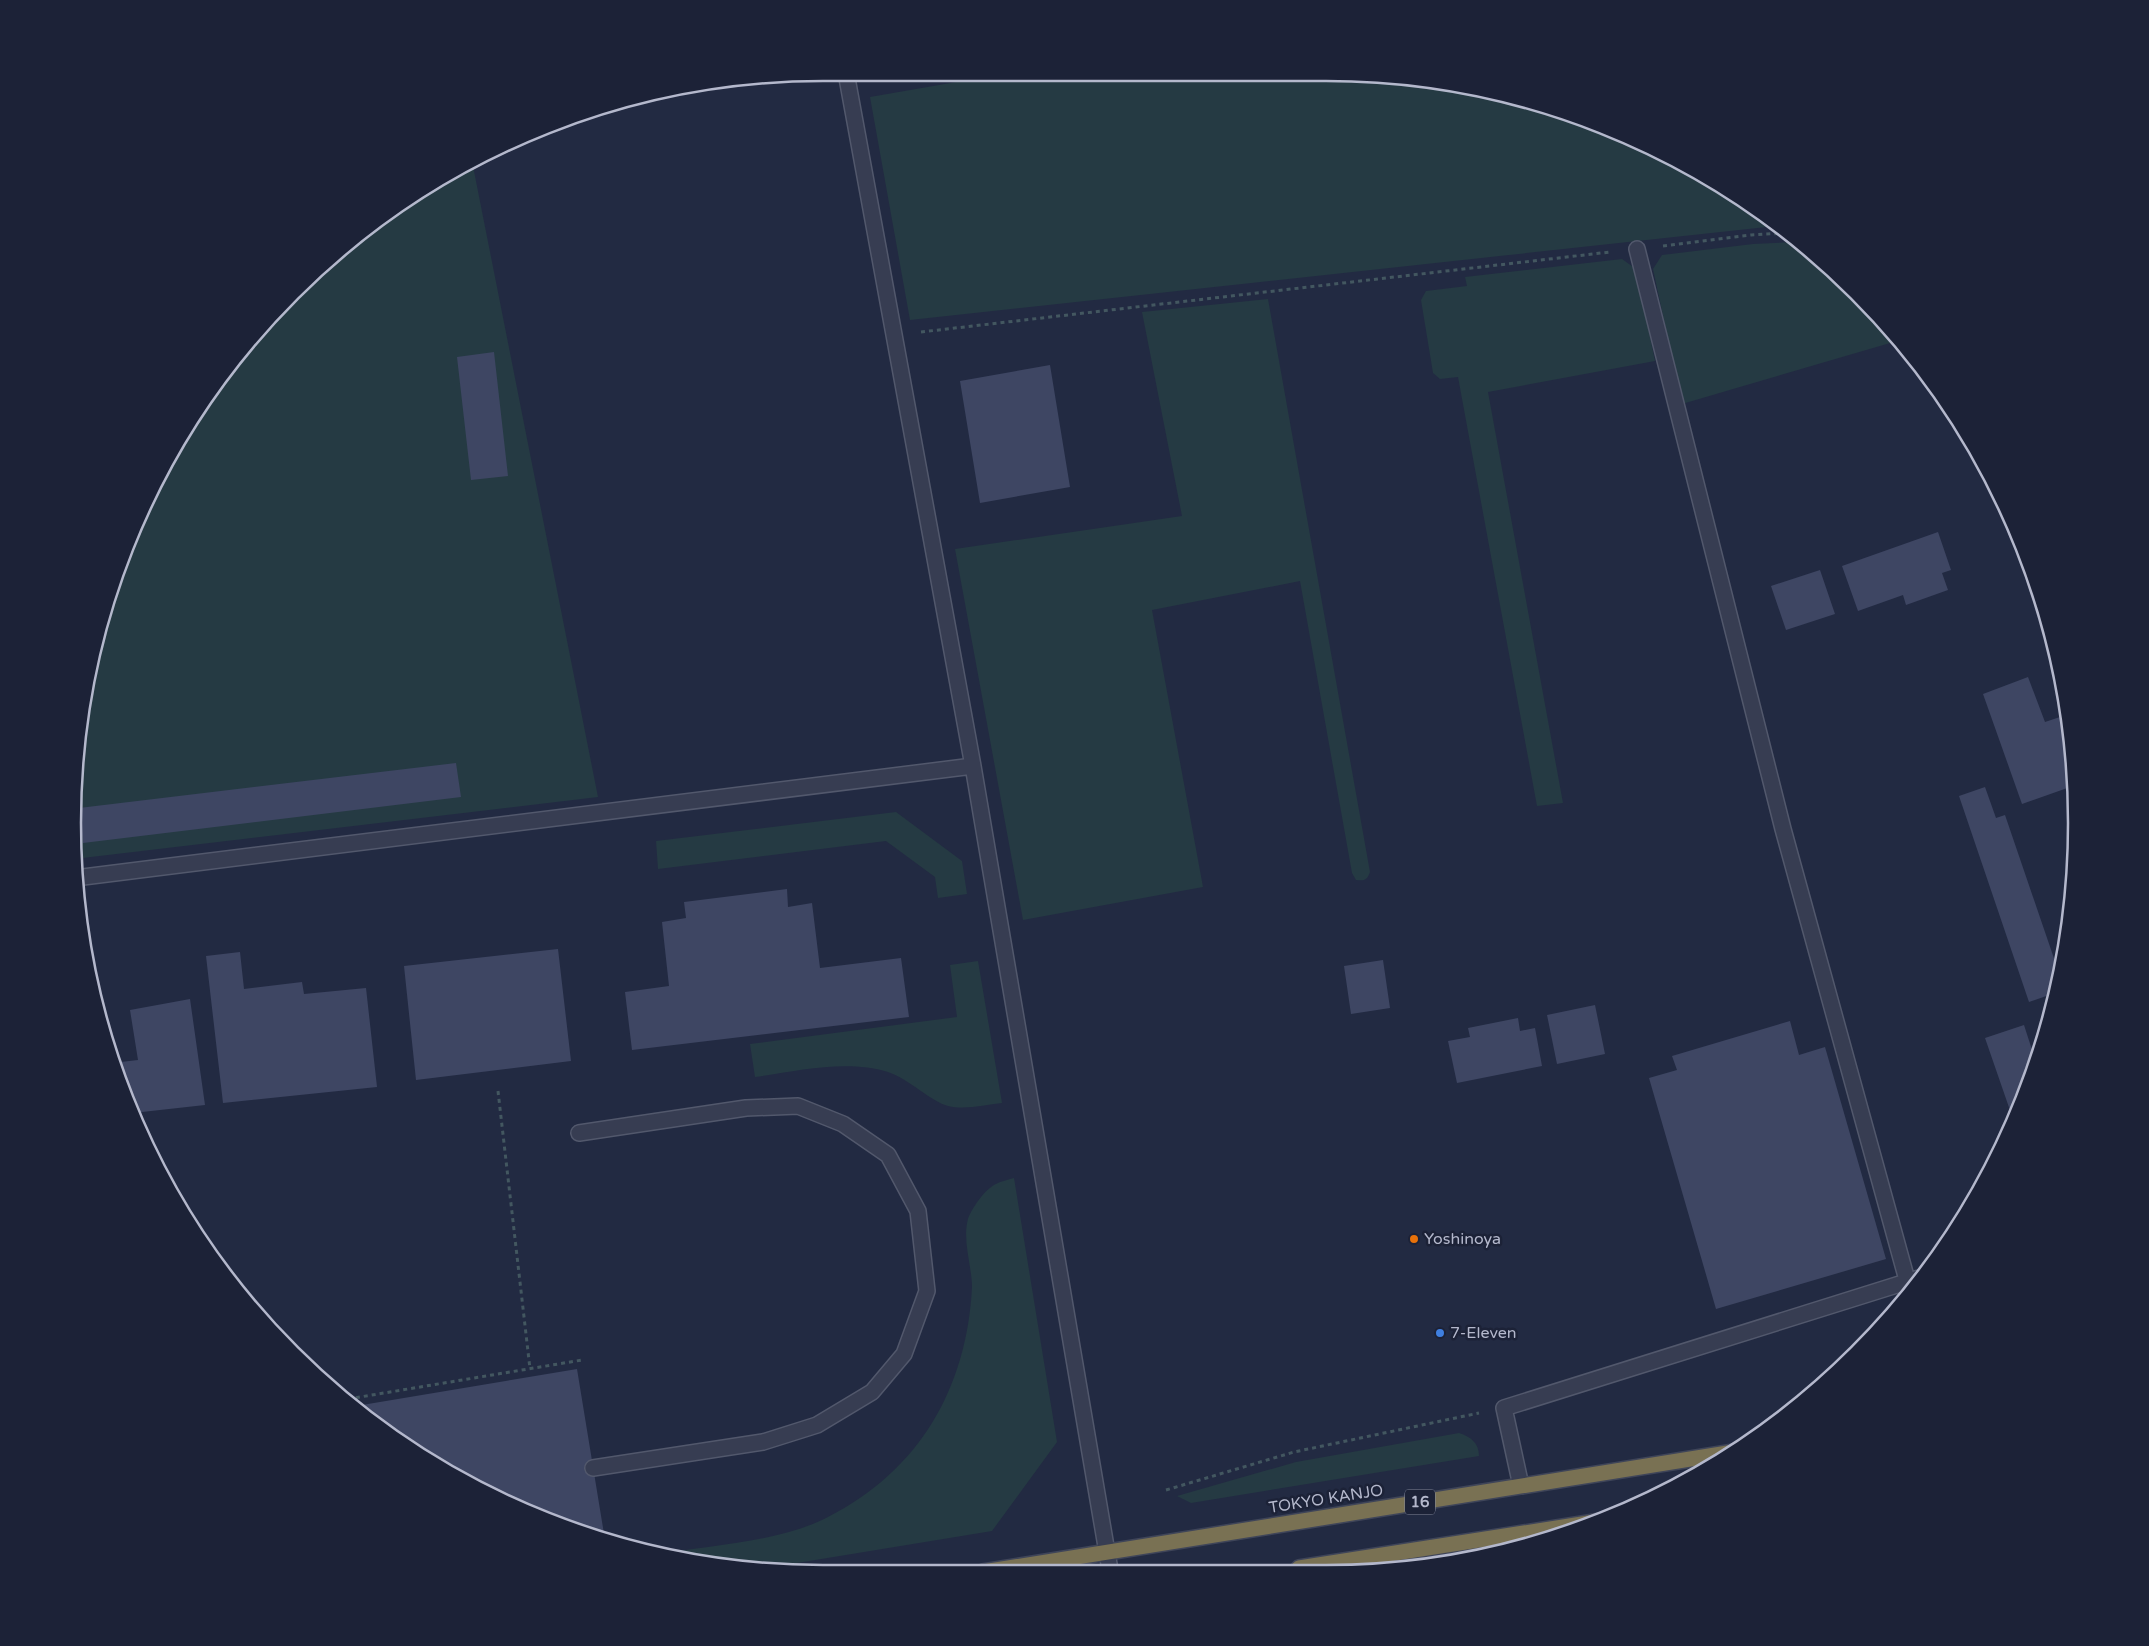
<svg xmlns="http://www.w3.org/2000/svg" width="2149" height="1646" font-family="'Varela Round',sans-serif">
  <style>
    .green { fill: #253a43 }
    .building { fill: #3e4663 }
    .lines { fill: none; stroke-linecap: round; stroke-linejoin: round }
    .minor-casing { stroke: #52586c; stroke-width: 18 }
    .highway-casing { stroke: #3f4559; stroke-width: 18 }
    .path { stroke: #435760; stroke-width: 3; stroke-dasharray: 4 4; stroke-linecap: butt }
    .minor { stroke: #373d52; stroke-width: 15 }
    .highway { stroke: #797153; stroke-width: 15 }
    .food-dot { fill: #e8710a; stroke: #1c2237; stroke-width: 2 }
    .shop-dot { fill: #3f7fe0; stroke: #1c2237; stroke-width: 2 }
    .labels { text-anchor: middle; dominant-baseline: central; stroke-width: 5; stroke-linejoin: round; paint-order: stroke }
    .shield { fill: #1c2237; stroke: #868b9f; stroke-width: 1 }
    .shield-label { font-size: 15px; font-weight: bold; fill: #b4b8cc }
    .poi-label { font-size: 16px; fill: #b4b8cc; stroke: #1c2237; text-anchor: start }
    .street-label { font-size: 16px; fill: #b4b8cc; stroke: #1c2237 }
    .rim { fill: none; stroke: #b4b8cc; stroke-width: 2.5 }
  </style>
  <rect width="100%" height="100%" fill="#222a42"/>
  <!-- green -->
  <path class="green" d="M1375 74 1521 98 1658 150 1743 199 1776 226 910 320 870 97 985 77Z
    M472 161 598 797 74 859V774L87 676 112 581 150 491 199 406 292 293 366 228 447 173Z
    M1795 242 1856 292 1897 341 1682 404 1653 269 1662 255 1753 244Z
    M1622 259 1636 269 1655 361 1488 392 1563 803 1537 806 1458 377 1440 379 1433 373 1421 300 1426 291 1467 286 1465 277Z
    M1268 299 1370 872C1367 880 1365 881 1356 880L1352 873 1300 581 1152 610 1203 887 1023 920 955 549 1182 516 1142 312Z
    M896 812 962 861 967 894 938 898 935 877 886 841 658 869 656 841Z
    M978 961 1002 1103C984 1105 966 1110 948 1106 930 1101 909 1079 888 1072 846 1059 797 1071 755 1077L750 1044 957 1017 950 965Z
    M1014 1178 1057 1442 992 1531 761 1569 725 1567 658 1554C712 1545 780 1542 828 1517 919 1471 967 1388 972 1287 972 1266 962 1241 968 1219 972 1208 985 1189 996 1184 1001 1181 1008 1180 1014 1178Z
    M1459 1433C1471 1437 1479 1443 1479 1456L1191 1503 1177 1496 1296 1462Z"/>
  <!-- building -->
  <path class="building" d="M494 352 508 476 471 480 457 357Z
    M1050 365 1070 487 980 503 960 381Z
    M1938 532 1951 570 1942 573 1948 590 1906 605 1903 595 1858 611 1842 566Z
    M1820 570 1835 614 1786 630 1771 586Z
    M2028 677 2045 722 2066 715 2073 786 2022 804 1983 694Z
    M456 763 461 797 83 843 79 808Z
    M1985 787 1996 818 2005 815 2060 976 2055 993 2029 1002 1959 796Z
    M787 889 788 907 812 903 820 968 901 958 909 1017 632 1050 625 992 669 986 662 922 686 918 684 902Z
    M558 949 571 1061 416 1080 404 966Z
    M240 952 244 989 302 982 304 994 366 988 377 1087 223 1103 206 956Z
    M1383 960 1390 1008 1351 1014 1344 966Z
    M190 999 205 1105 133 1113 112 1063 138 1060 130 1010Z
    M1595 1005 1605 1054 1557 1064 1547 1015Z
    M1518 1018 1520 1031 1535 1028 1542 1066 1457 1083 1448 1041 1470 1037 1468 1028Z
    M1790 1021 1799 1055 1825 1047 1886 1259 1716 1309 1649 1078 1677 1070 1672 1056Z
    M2024 1025 2035 1059 2019 1110 2013 1119 1985 1038Z
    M1884 1320 1876 1330 1874 1323Z
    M577 1369 605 1540 536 1516 406 1447 356 1406Z"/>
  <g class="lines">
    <!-- minor casing -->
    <g class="minor-casing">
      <path id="minor" d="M847 78 973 766 1110 1570
        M1637 249 1783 829 1907 1280
        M75 878 973 766
        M579 1133 746 1108 798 1106 843 1124 888 1155 918 1211 927 1291 904 1354 872 1392 817 1425 763 1442 593 1468
        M1521 1486 1504 1408 1919 1278"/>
    </g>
    <!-- highway casing -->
    <g class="highway-casing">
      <path id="highway" d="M1299 1568 1601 1521
        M983 1572 1734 1452"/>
    </g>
    <!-- path -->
    <path class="path" d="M1663 246 1751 235 1785 233
      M921 332 1610 252
      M498 1091 530 1369
      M348 1399 582 1360
      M1166 1490 1294 1452 1479 1413"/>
    <!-- minor -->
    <use href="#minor" class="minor"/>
    <!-- highway -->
    <use href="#highway" class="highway"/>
  </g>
  <!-- markers -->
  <circle class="food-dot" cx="1414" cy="1239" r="5"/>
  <circle class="shop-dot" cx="1440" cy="1333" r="5"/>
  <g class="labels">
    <!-- shield labels -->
    <rect class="shield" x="1405" y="1489.5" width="30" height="25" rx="4"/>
    <g class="shield-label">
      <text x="1420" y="1502">16</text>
    </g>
    <!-- poi labels -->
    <g class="poi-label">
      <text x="1424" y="1239">Yoshinoya</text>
      <text x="1450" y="1333">7-Eleven</text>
    </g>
    <!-- street labels -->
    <g class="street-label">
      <text transform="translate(1326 1499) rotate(-9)">TOKYO KANJO</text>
    </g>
  </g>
  <!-- crop -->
  <path d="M0 0H2149V1646H0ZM823 81H1326A742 742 0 0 1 2068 823V823A742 742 0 0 1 1326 1565H823A742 742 0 0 1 81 823V823A742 742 0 0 1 823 81Z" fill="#1c2237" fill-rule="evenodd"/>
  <path class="rim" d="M823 81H1326A742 742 0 0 1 2068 823V823A742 742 0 0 1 1326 1565H823A742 742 0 0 1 81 823V823A742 742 0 0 1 823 81Z"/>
</svg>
